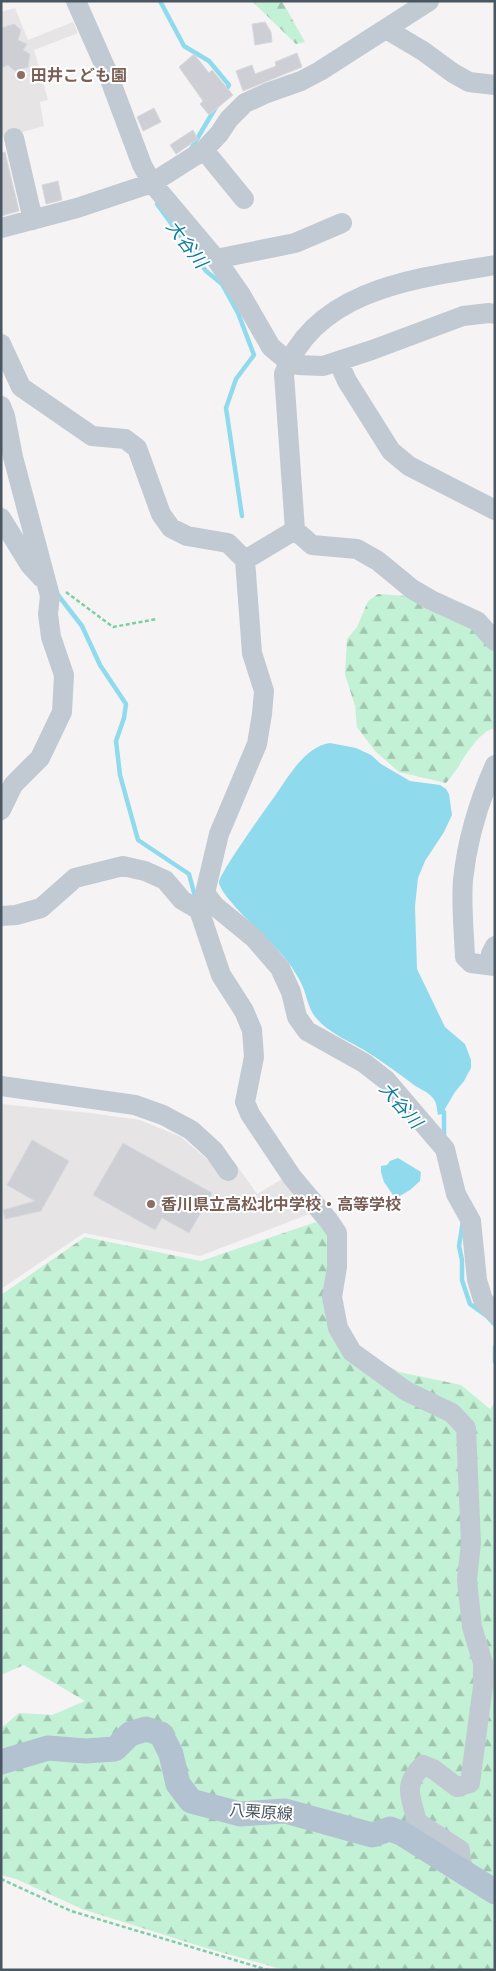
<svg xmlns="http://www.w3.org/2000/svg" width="496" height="1971" font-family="'Roboto Condensed','Noto Sans JP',sans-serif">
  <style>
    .education { fill: #e6e4e5 }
    .forest { fill: url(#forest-firs) }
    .water { fill: #90daee }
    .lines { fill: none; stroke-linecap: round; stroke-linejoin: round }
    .stream { stroke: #90daee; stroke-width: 4.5 }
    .building { fill: #cdcfd5; stroke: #d7d9de }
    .path { stroke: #7ad0a6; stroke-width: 2.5; stroke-dasharray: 4 2.5; stroke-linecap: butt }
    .minor { stroke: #c1cad2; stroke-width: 20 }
    .major { stroke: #b3c2d1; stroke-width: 25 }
    .education-dot { fill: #8d6e63; stroke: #fff; stroke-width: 2 }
    .labels { text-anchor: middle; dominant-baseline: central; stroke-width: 4; stroke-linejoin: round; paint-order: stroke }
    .education-label { font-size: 16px; font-weight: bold; fill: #785e54; stroke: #fff; text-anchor: start }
    .street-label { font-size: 16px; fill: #4a5661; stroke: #fff }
    .water-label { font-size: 18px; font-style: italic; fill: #0c7c9b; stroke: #fff }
  </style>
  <defs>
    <pattern id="forest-firs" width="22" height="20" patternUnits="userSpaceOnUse" patternTransform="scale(1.25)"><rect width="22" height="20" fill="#c3f1d5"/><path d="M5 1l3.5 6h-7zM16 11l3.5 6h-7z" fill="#a0c6b0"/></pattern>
  </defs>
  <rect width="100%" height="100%" fill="#f5f3f3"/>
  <!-- education -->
  <path class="education" d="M15 8 28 40 73 22 78 33 34 50 48 100 40 102 44 126 1 138V12Z
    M1 1104 90 1113 140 1120 181 1137 216 1167 233 1160 257 1194 284 1178 309 1214 200 1256 84 1233 1 1289Z"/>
  <!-- forest -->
  <path class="forest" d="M252 1H282L305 42 296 44Z
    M378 594 407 596 474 627 495 649V728C475 732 460 768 446 783L399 772 375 751 357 727 355 706 345 674 347 639 357 627 368 601Z
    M316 1222 332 1236 337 1337 399 1372 461 1385 490 1409 495 1402V1970H285L209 1949 82 1909 16 1879 1 1875V1728L19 1713 52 1715 85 1701 24 1665 1 1675V1295L85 1237 201 1261Z"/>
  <!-- water -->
  <path class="water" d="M330 743 356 748 371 755 381 764 410 781 440 785 446 789 449 794 452 815 444 832 425 861 418 878 415 906 417 969 445 1027 465 1044 471 1060V1068L464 1081 455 1092 442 1114 438 1115C437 1111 437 1105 435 1101 430 1092 421 1090 414 1085 398 1073 382 1061 364 1050 349 1041 329 1033 317 1019 308 1009 307 996 302 985 294 968 283 955 270 942 260 932 219 894 219 882 220 873 264 811 272 800 287 780 303 747 330 743Z
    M398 1158 421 1172 420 1181 410 1190 398 1197 393 1195 384 1182 381 1172V1166L387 1165 390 1161Z"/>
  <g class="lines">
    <!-- stream -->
    <path class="stream" d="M160 1 184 46 209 61 229 85 224 94
      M191 149 216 107
      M159 201 157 204 206 271 222 284 238 313 254 355 236 379 226 408 242 516
      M58 595 82 626 100 665 126 704 124 718 116 741 120 775 138 840 189 874 196 900
      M444 1112V1136
      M463 1221 459 1246 462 1260V1280L470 1304 488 1317 495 1325
      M495 1347V1362"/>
  </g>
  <!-- building -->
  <path class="building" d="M265 22 271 32 272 42 255 45 252 24Z
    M14 24 21 30 18 40 27 44 23 50 30 54 28 67 15 71 8 65 1 68V28Z
    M297 53 302 67 243 91 236 71 252 65 255 74 276 66 275 62Z
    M194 54 209 73 212 70 233 95 209 115 200 104 203 101 179 67Z
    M154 108 161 122 143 131 137 117Z
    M193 130 198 139 176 154 170 145Z
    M5 152 19 211 1 216V153Z
    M58 181 62 200 46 204 42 185Z
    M32 1140 69 1161 41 1211 5 1219 3 1210 35 1201 7 1185Z
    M123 1143 212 1193 189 1233 162 1218 155 1230 93 1195Z"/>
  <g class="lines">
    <!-- path -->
    <path class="path" d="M66 592 113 627 157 619
      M1 1879 71 1911 268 1970"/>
    <!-- minor -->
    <path class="minor" d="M76 1 106 69 142 165 152 183 216 259 241 295 271 347 283 357 298 365 323 366 372 350 463 316 489 313 495 314
      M386 29 423 51 453 73 469 82 495 85
      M14 138 33 220
      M204 150 244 199
      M1 228 77 208 152 183 204 150 219 134 229 119 245 103 267 93 301 81 320 71 429 1
      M216 259 295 243 342 223
      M495 265C417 278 315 289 284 374L295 530 312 545 357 549 378 561 412 589 431 600 477 621 495 641
      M1 344 21 387 92 436 125 439 137 448 161 514 171 528 187 536 228 543 245 560
      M338 361 347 381 391 451 409 466 495 510
      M1 406 5 416 13 457 50 596 48 614 51 637 64 675 62 712 40 758 13 785 1 810
      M1 518 30 565 42 578
      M295 530 245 560 252 653 264 691 262 714 257 744 219 834 205 893 215 906 254 938 280 968 291 992 297 1017 307 1031 364 1063 386 1080 445 1149 456 1194 471 1221 477 1280 483 1300 495 1313
      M495 765C479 801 467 841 463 880 461 905 464 932 465 957L471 963 495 966
      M1 916 16 915 41 908 75 878 123 866 145 871 165 880 182 900 199 910 221 975 244 1011 252 1030 254 1057 245 1102 250 1114 292 1177 329 1221 337 1233V1267L332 1297 338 1328 352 1352 406 1391 452 1413 466 1428 471 1543 467 1580 472 1627 483 1663V1686L470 1783 457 1787 433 1769 423 1765C402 1786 411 1796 417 1822L460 1850 463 1872
      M495 946 491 954 495 962
      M1 1086 135 1105 163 1115 191 1130 214 1151 228 1171"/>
    <!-- major -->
    <path class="major" d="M1 1762 48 1748 86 1751 115 1749 130 1734 146 1729 161 1734 171 1754 178 1784 191 1801 240 1814 285 1811 372 1835 390 1829 401 1833 495 1892"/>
  </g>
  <!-- markers -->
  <g class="education-dot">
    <circle cx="21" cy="75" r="5"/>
    <circle cx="151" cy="1204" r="5"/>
  </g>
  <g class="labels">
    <!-- education labels -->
    <g class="education-label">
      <text x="31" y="75">田井こども園</text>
      <text x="161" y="1204">香川県立高松北中学校・高等学校</text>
    </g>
    <!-- street labels -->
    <g class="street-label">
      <text transform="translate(261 1812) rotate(4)">八栗原線</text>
    </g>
    <!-- water labels -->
    <g class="water-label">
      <text transform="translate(187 244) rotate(53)">大谷川</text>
      <text transform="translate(401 1105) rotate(49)">大谷川</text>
    </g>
  </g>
  <!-- border -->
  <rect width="496" height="1971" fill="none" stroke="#4a5661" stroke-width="5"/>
</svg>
